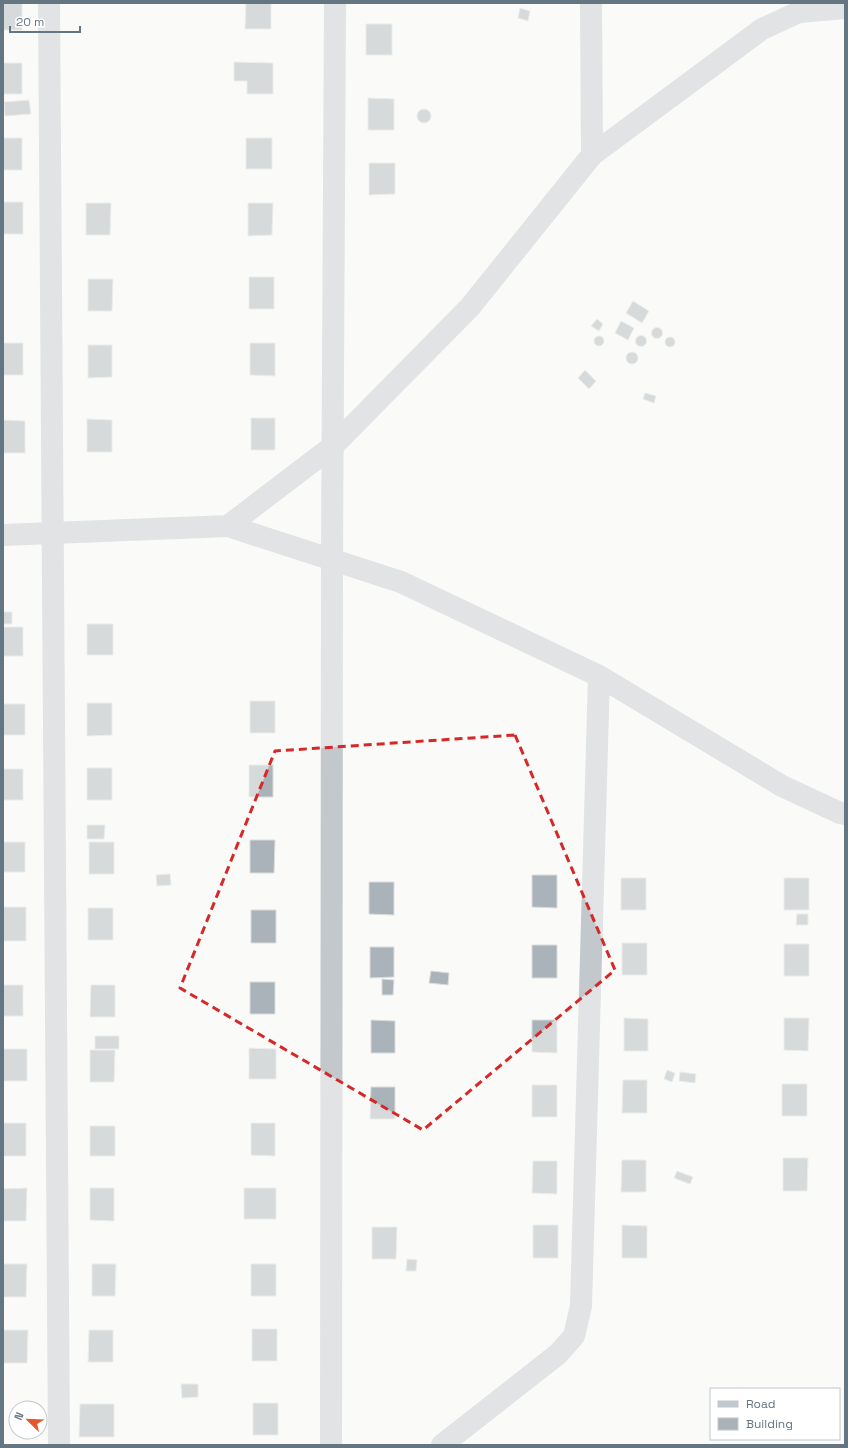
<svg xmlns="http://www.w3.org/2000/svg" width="848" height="1448" font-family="'Space Grotesk',sans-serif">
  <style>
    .building { fill: #aab3b9; stroke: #dcdcda }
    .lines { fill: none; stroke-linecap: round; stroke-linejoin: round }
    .minor { stroke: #c3c8cc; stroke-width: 22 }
    .marked { fill: none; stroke: #d62828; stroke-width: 3; stroke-dasharray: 8 5; stroke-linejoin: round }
  </style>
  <rect width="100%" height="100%" fill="#fafaf8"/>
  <!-- building -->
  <path class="building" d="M3 3H22V30H3Z
    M246 3H271V29H245Z
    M520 8 530 11 528 21 518 18Z
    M366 24H392V55H366Z
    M234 62 273 63V94H247V81H234Z
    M3 63H22V94H3Z
    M368 98 394 99V130H368Z
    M29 100 31 114 5 116 4 102Z
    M417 116a7 7 0 1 1 14 0a7 7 0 1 1-14 0Z
    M3 138H22V170H3Z
    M246 138H272V169H246Z
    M369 163H395V194L369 195Z
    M3 202H23V234H3Z
    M86 203H111L110 235H86Z
    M248 203H273L272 235 248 236Z
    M249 277H274V309H249Z
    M88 279H113L112 311H88Z
    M633 301 649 311 642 323 626 313Z
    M597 319 603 324 599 331 591 326Z
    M621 321 634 328 628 340 615 333Z
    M651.5 333a5.5 5.5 0 1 1 11 0a5.5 5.5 0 1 1-11 0Z
    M635.5 341a5.5 5.5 0 1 1 11 0a5.5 5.5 0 1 1-11 0Z
    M594 341a5 5 0 1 1 10 0a5 5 0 1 1-10 0Z
    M665 342a5 5 0 1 1 10 0a5 5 0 1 1-10 0Z
    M3 343H23V375H3Z
    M250 343H275V376L250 375Z
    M88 345H112V377L88 378Z
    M626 358a6 6 0 1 1 12 0a6 6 0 1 1-12 0Z
    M585 370 596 381 589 389 578 378Z
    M645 393 656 396 654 403 643 399Z
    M251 418H275V450H251Z
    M87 419 112 420V452H87Z
    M3 420 25 421V453H3Z
    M3 612H12V624H3Z
    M87 624H113V655H87Z
    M3 627H23V656H3Z
    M250 701H275V733H250Z
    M87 703H112V735L87 736Z
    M3 704H25V735H3Z
    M249 765H273V797H249Z
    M87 768H112V800H87Z
    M3 769H23V800H3Z
    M87 825H105L104 839H87Z
    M250 840H275L274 873H250Z
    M3 842H25V872H3Z
    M89 842H114V874H89Z
    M170 874 171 885 157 886 156 875Z
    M532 875H557V908L532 907Z
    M621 878H646V910H621Z
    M784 878H809V910H784Z
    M369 882H394V915L369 914Z
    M3 907H26V941H3Z
    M88 908H113V940H88Z
    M251 910H276V943H251Z
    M797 914H808V925H796Z
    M622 943H647V975H622Z
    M784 944H809V976H784Z
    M532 945H557V978H532Z
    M370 947H394V977L370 978Z
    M431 971 449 973 448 985 429 983Z
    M382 979 394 980 393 995H382Z
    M250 982H275V1014H250Z
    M3 985H23V1016H3Z
    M91 985H115V1017H90Z
    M624 1018 648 1019V1051H624Z
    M784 1018H809L808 1051 784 1050Z
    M371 1020 395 1021V1053H371Z
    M532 1020H557V1053L532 1052Z
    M95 1036H119V1049H95Z
    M249 1048 276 1049V1079H249Z
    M3 1049H27V1081H3Z
    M90 1050H115L114 1082H90Z
    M667 1070 675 1073 672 1082 664 1079Z
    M680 1072 696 1074 695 1083 679 1081Z
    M623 1080H647V1113H622Z
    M782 1084H807V1116H782Z
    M532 1085H557V1117H532Z
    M371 1087H395V1119H370Z
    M3 1123H26V1156H3Z
    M251 1123H275V1156L251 1155Z
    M90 1126H115V1156H90Z
    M783 1158H808L807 1191H783Z
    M622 1160H646V1192H621Z
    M533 1161H557V1194L532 1193Z
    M677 1171 693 1177 690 1184 674 1178Z
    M27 1188 26 1221H3V1189Z
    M90 1188H114V1221L90 1220Z
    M244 1188H276V1219H244Z
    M533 1225H558V1258H533Z
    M622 1225 647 1226V1258H622Z
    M372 1227H397L396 1259H372Z
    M407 1259 417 1260 416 1271H406Z
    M3 1264H27L26 1297H3Z
    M92 1264H116L115 1296H92Z
    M251 1264H276V1296H251Z
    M252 1329H277V1361H252Z
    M3 1330H28L27 1363H3Z
    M89 1330H113V1362H88Z
    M181 1384H198V1397L182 1398Z
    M253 1403H278V1435H253Z
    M80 1404H114V1437H79Z"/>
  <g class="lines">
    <!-- minor -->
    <path class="minor" d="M49 3 59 1445
      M591 3 592 155
      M228 526 333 446 470 307 592 155 762 29 799 12 845 8
      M3 535 228 526 401 582 599 676 782 786 840 813 845 814
      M331 1445 332 560 335 3
      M442 1445 558 1354 574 1336 581 1306 599 676"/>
  </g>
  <!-- marked area -->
  <path d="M0 0H848V1448H0ZM515 735 615 970 423 1130 180 988 275 751Z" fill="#fafaf8" fill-opacity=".55" fill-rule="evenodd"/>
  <path class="marked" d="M515 735 615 970 423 1130 180 988 275 751Z"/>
  <!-- border -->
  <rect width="848" height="1448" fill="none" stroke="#657683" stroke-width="8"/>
  <!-- legend -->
  <rect x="710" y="1388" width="130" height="52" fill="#ffffff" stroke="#c1c8cd"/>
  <rect x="718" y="1401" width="20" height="6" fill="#c3c8cc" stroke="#c1c8cd"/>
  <text x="746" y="1408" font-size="12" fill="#657683">Road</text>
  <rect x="718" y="1418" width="20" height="12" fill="#aab3b9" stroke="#c1c8cd"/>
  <text x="746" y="1428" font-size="12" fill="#657683">Building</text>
  <!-- north arrow -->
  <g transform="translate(28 1420) rotate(293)"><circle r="19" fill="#ffffff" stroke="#c1c8cd"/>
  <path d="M0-3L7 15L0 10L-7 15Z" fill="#e4572e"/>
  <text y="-6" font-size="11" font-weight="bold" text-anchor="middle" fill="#657683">N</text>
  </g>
  <!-- scale -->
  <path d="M10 26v6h70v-6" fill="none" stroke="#657683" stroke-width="2"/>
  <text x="16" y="26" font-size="12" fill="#657683" stroke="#ffffff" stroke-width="3" paint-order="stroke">20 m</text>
</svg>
